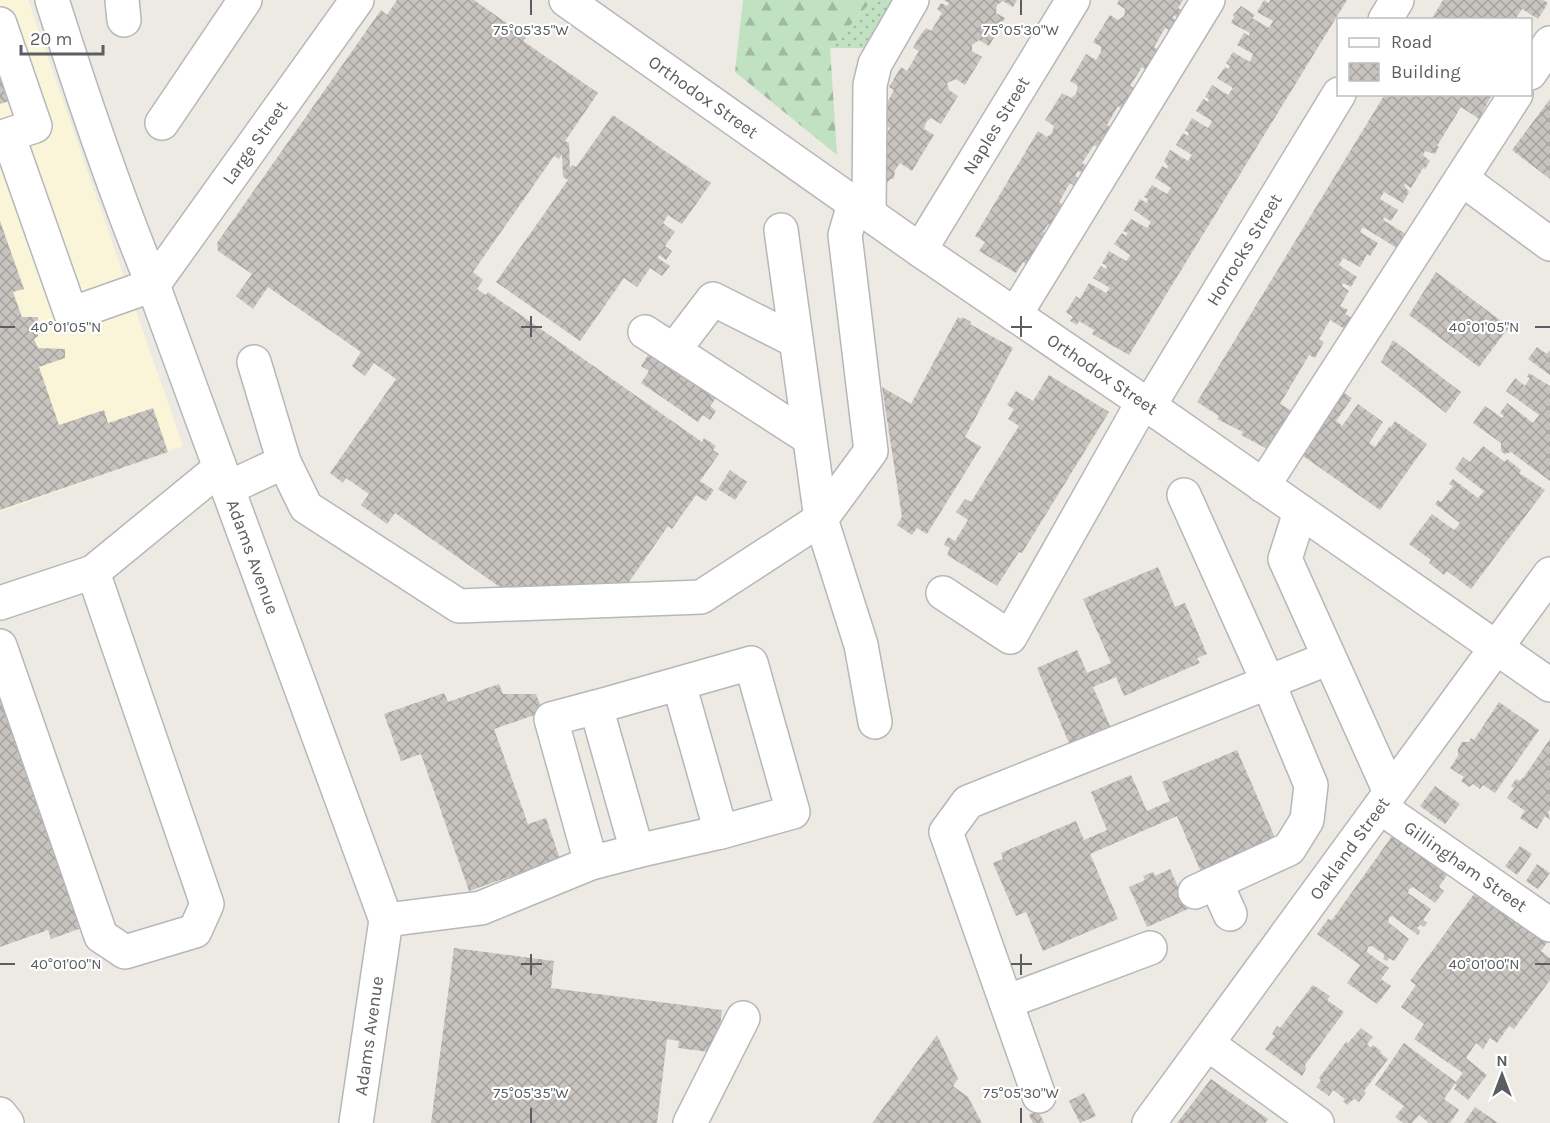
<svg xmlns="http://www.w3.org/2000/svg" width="1550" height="1123" font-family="Karla,sans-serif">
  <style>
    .commercial { fill: #faf5d9 }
    .grass { fill: url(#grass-dots) }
    .forest { fill: url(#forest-firs) }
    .building { fill: url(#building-cross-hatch) }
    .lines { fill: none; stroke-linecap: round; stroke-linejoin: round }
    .minor-casing { stroke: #b5b7bb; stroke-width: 36 }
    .minor { stroke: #fff; stroke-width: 33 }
    .ticks { fill: none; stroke: #5a5d61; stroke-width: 2 }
    .labels { text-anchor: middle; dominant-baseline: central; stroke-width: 4.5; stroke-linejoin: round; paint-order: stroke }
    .street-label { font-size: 18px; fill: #5a5d61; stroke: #fff }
    .ticks-label { font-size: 15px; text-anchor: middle; fill: #5a5d61; stroke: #fff; stroke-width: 4.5; stroke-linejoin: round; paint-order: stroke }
  </style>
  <defs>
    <pattern id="grass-dots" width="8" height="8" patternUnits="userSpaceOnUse" patternTransform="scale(1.5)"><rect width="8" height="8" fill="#c1e1c3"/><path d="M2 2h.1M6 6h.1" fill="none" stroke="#a0baa2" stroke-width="1.8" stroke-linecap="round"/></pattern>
    <pattern id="forest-firs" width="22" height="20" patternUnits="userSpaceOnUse" patternTransform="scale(1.5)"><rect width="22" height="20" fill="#c1e1c3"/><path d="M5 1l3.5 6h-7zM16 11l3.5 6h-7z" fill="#a0baa2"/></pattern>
    <pattern id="building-cross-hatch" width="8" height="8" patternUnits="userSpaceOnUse" patternTransform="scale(1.5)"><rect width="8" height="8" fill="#c7c4bf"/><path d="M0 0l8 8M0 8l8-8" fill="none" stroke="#a5a29f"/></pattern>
  </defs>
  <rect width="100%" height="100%" fill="#eceae2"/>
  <!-- commercial -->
  <path class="commercial" d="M0 0H28L183 446 0 512Z"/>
  <!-- grass -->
  <path class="grass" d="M870 0H899L870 48H830L869 4Z"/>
  <!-- forest -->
  <path class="forest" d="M743 0H870L869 4 830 48 837 155 735 72Z"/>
  <!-- building -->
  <path class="building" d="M397 0H474L526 37 523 41 598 93 565 141 569 143 570 168 572 165 576 167 613 115 711 183 682 224 668 215 663 223 675 232 665 246 672 251 666 260 659 255 658 258 670 266 662 276 650 268 637 287 624 278 580 341 496 282 568 180 563 177 562 154 559 159 554 156 473 272 483 280 477 289 486 295 488 292 702 442 704 438 716 446 713 450 719 454 700 481 714 490 706 501 696 495 672 529 668 526 622 592 511 595 395 513 387 524 361 505 369 494 346 478 343 483 330 473 396 379 374 363 365 376 352 366 361 352 268 287 253 309 236 296 252 274 218 251 217 243 381 10 387 15Z
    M944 0H1017L1013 7 1003 1 997 5 996 13 1005 18 989 46 979 40 972 45V51L982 57 965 85 956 79 947 83 949 90 958 96 941 124 931 118 926 122 924 129 934 135 912 171 900 163 895 170 894 178 889 180 885 187V136L890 128 877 121 894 90 889 87 901 67 907 71 919 51 913 48 919 37 926 28 931 31 942 13 937 9 941 3 947 6 949 3Z
    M1119 0H1183L1178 8 1185 12 1181 20 1174 15 1173 18 1179 22 1173 32 1165 28 1154 47 1161 51 1149 71 1142 67 1130 86 1138 90 1126 111 1118 106 1107 125 1114 129 1101 149 1094 145 1082 163 1090 168 1086 175 1078 171 1075 176 1083 181 1078 188 1070 183 1059 202 1066 206 1054 227 1048 224 1043 232 1049 235 1029 266 1023 262 1016 273 979 251 985 242 975 236 1038 131 1047 137 1052 133 1054 126 1045 120 1062 93 1071 98 1076 94 1078 86 1070 81 1086 54 1096 60 1101 52V47L1093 42 1110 15 1118 20 1124 16 1125 9 1117 4Z
    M1264 0 1269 3 1270 0H1347L1129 355 1092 334 1094 330 1079 321 1077 325 1070 321 1073 317 1066 312 1076 296 1080 299 1089 283 1106 293 1110 288 1093 278 1101 266 1106 269 1107 266 1102 263 1109 251 1126 261 1128 259 1130 255 1114 244 1122 233 1126 236 1128 233 1123 231 1131 219 1147 228 1151 222 1134 210 1140 199 1147 203 1148 199 1144 197 1152 185 1167 194 1171 188 1155 178 1162 166 1167 169 1168 166 1164 161 1170 150 1188 161 1192 155 1176 145 1183 133 1188 136 1189 133 1185 130 1192 118 1208 128 1212 121 1196 111 1203 99 1208 102 1209 99 1205 97 1212 85 1228 95 1233 88 1217 78 1225 67 1228 69 1229 68 1230 66 1226 63 1233 52 1250 62 1253 54 1237 45 1244 33 1249 36 1250 33 1231 23 1234 17 1233 15 1241 6 1255 15 1252 18 1269 28 1273 21 1257 12Z
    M1443 0H1543L1548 3 1538 19 1522 9 1515 20H1431Z
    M0 69 15 99 0 104Z
    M1385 94H1492L1479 119 1461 107 1437 146 1439 147 1435 154 1425 151 1423 155 1430 161 1425 169 1423 168 1411 188 1405 184 1404 185 1409 192 1403 203 1384 192 1380 199 1398 210 1391 221 1384 217 1383 220 1409 236 1400 250 1363 227 1360 232 1378 243 1370 256 1363 252 1367 255 1360 267 1343 258 1339 265 1357 277 1351 287 1343 283 1342 286 1349 291 1340 306 1348 310 1345 314 1355 320 1348 331 1330 320 1319 339 1324 342 1315 358 1309 355 1280 404 1294 412 1273 452 1241 435 1243 432 1217 419 1219 416 1197 402Z
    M1550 99V179L1512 150Z
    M0 221 24 289 13 292 22 317H38V336L34 339 38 348 65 349V358L39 367 59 425 104 410 108 423 153 408 168 452 0 510Z
    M1436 272 1509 327 1479 367 1409 315Z
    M958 317 961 319 962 317 971 322 970 324 1013 348 965 437 981 447 927 534 917 528 912 535 897 525 902 517 882 387 911 404Z
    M1393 340 1461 392 1446 413 1381 362Z
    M1537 347 1547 354 1550 350V375L1528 359Z
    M650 352 716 398 710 406 716 411 710 420 703 415 698 422 641 383 649 371 641 366Z
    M1529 373 1550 386V481L1511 452 1505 454 1501 451V443L1473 423 1485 406 1502 418 1504 416 1500 413 1507 403 1533 423 1539 415 1506 391 1515 378 1525 386 1530 378 1527 377Z
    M1049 375 1109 412 1022 553 1019 552 997 586 947 555 950 548 944 545 948 537 955 541 968 520 956 512 965 499 971 502 1019 426 1008 419 1014 409 1007 405 1016 391 1033 401Z
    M1338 389 1352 398 1336 421 1339 423 1342 426 1358 404 1383 422 1369 443 1375 447 1390 426 1391 427 1395 421 1427 444 1380 510 1296 451Z
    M1483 446 1505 462 1507 459 1521 470 1519 473 1545 490 1471 589 1447 571 1444 575 1429 563 1431 560 1409 544 1432 514 1454 530 1457 527 1460 523 1435 504 1438 500 1441 502 1453 486 1449 484 1453 479 1478 498 1484 491 1455 469 1463 457 1470 462Z
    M730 470 747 482 735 500 718 489Z
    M1158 567 1175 607 1185 603 1207 654 1197 658 1200 663 1124 696 1116 677 1093 687 1110 726 1069 743 1037 668 1077 650 1087 673 1111 663 1083 599Z
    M0 680 87 926 51 939 48 930 0 947Z
    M499 684 503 694H536L543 712 494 729 528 824 546 818 560 859 469 891 421 754 401 761 384 714 444 693 448 702Z
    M1499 702 1539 730 1495 793 1483 785 1480 789 1473 784 1469 787 1461 781 1464 777 1450 768 1458 756V749L1462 742H1469L1471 738 1474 740Z
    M1550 739V810L1548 812 1550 820 1545 816 1537 829 1520 818 1525 811 1507 798 1514 788 1511 786 1516 779 1519 781 1524 777Z
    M1237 750 1279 847 1204 879 1177 816 1090 854 1118 919 1043 951 1026 912 1016 916 993 863 1003 859 1001 853 1076 821 1084 840 1107 830 1091 792 1131 775 1147 811 1170 801 1162 782Z
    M1435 786 1460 804 1445 824 1420 806Z
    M1395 832 1449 872 1439 887 1444 891 1435 903 1413 887 1409 889 1408 893 1431 909 1423 920 1427 923 1424 927 1420 925 1417 928 1420 931 1418 935 1392 916 1389 918 1388 922 1409 939 1394 961 1389 958 1387 961 1383 959 1385 955 1372 946 1368 947 1367 952 1389 968 1381 979 1391 986 1377 1004 1347 983 1360 965 1317 934 1328 919 1332 920Z
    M1520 846 1532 854 1517 875 1505 866Z
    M1537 864 1550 873 1538 889 1526 881Z
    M1170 869 1188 909 1147 927 1129 887 1145 880 1143 876 1153 872 1155 876Z
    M1477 890 1548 941 1541 951 1550 958V980L1514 1029 1509 1026 1497 1043 1490 1038 1483 1049 1476 1043 1466 1058 1487 1075 1468 1100 1454 1089 1457 1085 1455 1083 1463 1073 1414 1039 1424 1024 1401 1007 1416 985 1410 981Z
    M454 948 554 961 551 988 722 1010 717 1053 678 1048 679 1041 667 1039 657 1123H431Z
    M1313 985 1330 996 1327 1000 1344 1012 1305 1065 1306 1069 1302 1076 1265 1049 1275 1036 1272 1034 1277 1026 1280 1028Z
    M1361 1028 1373 1037 1367 1044 1371 1048 1373 1045 1381 1051 1380 1053 1388 1059 1364 1091 1366 1093 1359 1102 1354 1099 1347 1105 1343 1101 1345 1099 1333 1090 1329 1096 1316 1087 1321 1080 1319 1078 1346 1042 1348 1043Z
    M937 1035 958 1079 953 1086 968 1097 982 1123H872Z
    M1404 1043 1456 1082 1444 1099 1459 1110 1450 1123H1427L1428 1122 1419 1115 1412 1123H1403L1395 1117 1404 1106 1375 1085Z
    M1211 1079 1268 1119 1265 1123H1177Z
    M1084 1093 1096 1116 1080 1123 1069 1101Z
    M1475 1107 1498 1123H1464Z
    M1038 1110 1044 1123H1033L1029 1115Z"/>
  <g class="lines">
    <!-- minor casing -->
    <g class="minor-casing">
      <g id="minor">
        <path id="s1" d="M52 0C83 98 114 190 153 285L386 920 356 1123"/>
        <path d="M122 0 124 20"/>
        <path id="s2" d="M566 0 920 250 1149 406 1550 685"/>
        <path d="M1385 20 1397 0"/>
        <path id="s3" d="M0 24 35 126 8 135 71 314 153 285 357 0"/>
        <path d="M1530 73 1550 43"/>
        <path d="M162 123 245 0"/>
        <path d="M1462 179 1550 244"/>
        <path d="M869 214 870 85 875 64 912 0"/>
        <path d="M781 230 821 519 861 645 875 722"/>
        <path id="s4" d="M920 250 1073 0"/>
        <path d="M1015 315 1208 0"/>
        <path d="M645 332 809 438"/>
        <path d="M674 350 713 299 796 341"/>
        <path d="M254 362 284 462 306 507 459 606 701 597 821 519 871 451 845 235 854 204"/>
        <path id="s5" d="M1149 406 1339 94"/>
        <path d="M1263 486 1516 94"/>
        <path d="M228 488 284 462"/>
        <path d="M1184 495 1268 682 1311 785 1307 820 1289 849 1195 892"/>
        <path d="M1300 512 1285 559 1390 792"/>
        <path d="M943 593 1010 637 1143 402"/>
        <path d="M0 603 93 572 220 468"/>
        <path d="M0 646 101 936 125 952 195 931 207 904 93 572"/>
        <path d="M596 707 751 663 793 812 721 832"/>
        <path id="s6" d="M1380 807 1550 925"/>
        <path d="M637 851 721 832 679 684"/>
        <path d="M1216 883 1230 914"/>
        <path d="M386 920 481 908 591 863 551 719 596 707 637 851 591 863"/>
        <path d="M1006 1002 1150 948"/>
        <path d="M1208 1044 1317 1123"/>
        <path d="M1039 1096 946 832 968 802 1329 658"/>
        <path d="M0 1114 7 1123"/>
        <path d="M690 1123 743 1018"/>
        <path id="s7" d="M1149 1123 1550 574"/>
      </g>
    </g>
    <!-- minor -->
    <use href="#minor" class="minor"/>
  </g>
  <!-- ticks -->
  <path class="ticks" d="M531 0V15M1021 0V15M531 316V337M1021 316V337M0 327H15M521 327H542M1011 327H1032M1535 327H1550M531 954V975M1021 954V975M0 964H15M521 964H542M1011 964H1032M1535 964H1550M531 1108V1123M1021 1108V1123"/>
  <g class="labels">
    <!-- street labels -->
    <g class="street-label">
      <text stroke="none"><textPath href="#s2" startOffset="168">Orthodox Street</textPath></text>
      <text stroke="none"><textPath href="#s4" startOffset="146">Naples Street</textPath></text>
      <text stroke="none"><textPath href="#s3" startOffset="588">Large Street</textPath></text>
      <text stroke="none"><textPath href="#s5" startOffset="183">Horrocks Street</textPath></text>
      <text stroke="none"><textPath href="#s2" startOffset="654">Orthodox Street</textPath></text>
      <text stroke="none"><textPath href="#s1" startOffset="592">Adams Avenue</textPath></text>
      <text stroke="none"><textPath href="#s7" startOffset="340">Oakland Street</textPath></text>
      <text stroke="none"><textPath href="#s6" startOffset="104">Gillingham Street</textPath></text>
      <text transform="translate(369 1036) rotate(-82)">Adams Avenue</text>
    </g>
  </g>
  <g class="ticks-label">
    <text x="531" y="35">75°05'35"W</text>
    <text x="1021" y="35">75°05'30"W</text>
    <text x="66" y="332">40°01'05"N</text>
    <text x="1484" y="332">40°01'05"N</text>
    <text x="66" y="969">40°01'00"N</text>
    <text x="1484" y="969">40°01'00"N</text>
    <text x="531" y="1098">75°05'35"W</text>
    <text x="1021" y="1098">75°05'30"W</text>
  </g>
  <!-- legend -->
  <rect x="1337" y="18" width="195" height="78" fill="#ffffff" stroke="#bdbec0" stroke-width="1.5"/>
  <rect x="1349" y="38" width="30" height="9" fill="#ffffff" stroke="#bdbec0" stroke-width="1.5"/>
  <text x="1391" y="48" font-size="18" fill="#5a5d61">Road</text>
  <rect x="1349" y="63" width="30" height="18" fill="url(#building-cross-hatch)" stroke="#bdbec0" stroke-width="1.5"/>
  <text x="1391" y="78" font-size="18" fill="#5a5d61">Building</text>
  <!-- north arrow -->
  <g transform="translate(1502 1075)" stroke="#ffffff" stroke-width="4.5" paint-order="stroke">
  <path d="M0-4.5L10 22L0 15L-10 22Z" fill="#5a5d61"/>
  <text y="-9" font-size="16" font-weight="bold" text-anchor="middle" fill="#5a5d61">N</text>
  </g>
  <!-- scale -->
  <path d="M21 45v9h82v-9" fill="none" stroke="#5a5d61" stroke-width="3"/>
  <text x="30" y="45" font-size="18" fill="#5a5d61" stroke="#ffffff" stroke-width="4.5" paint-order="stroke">20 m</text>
</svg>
